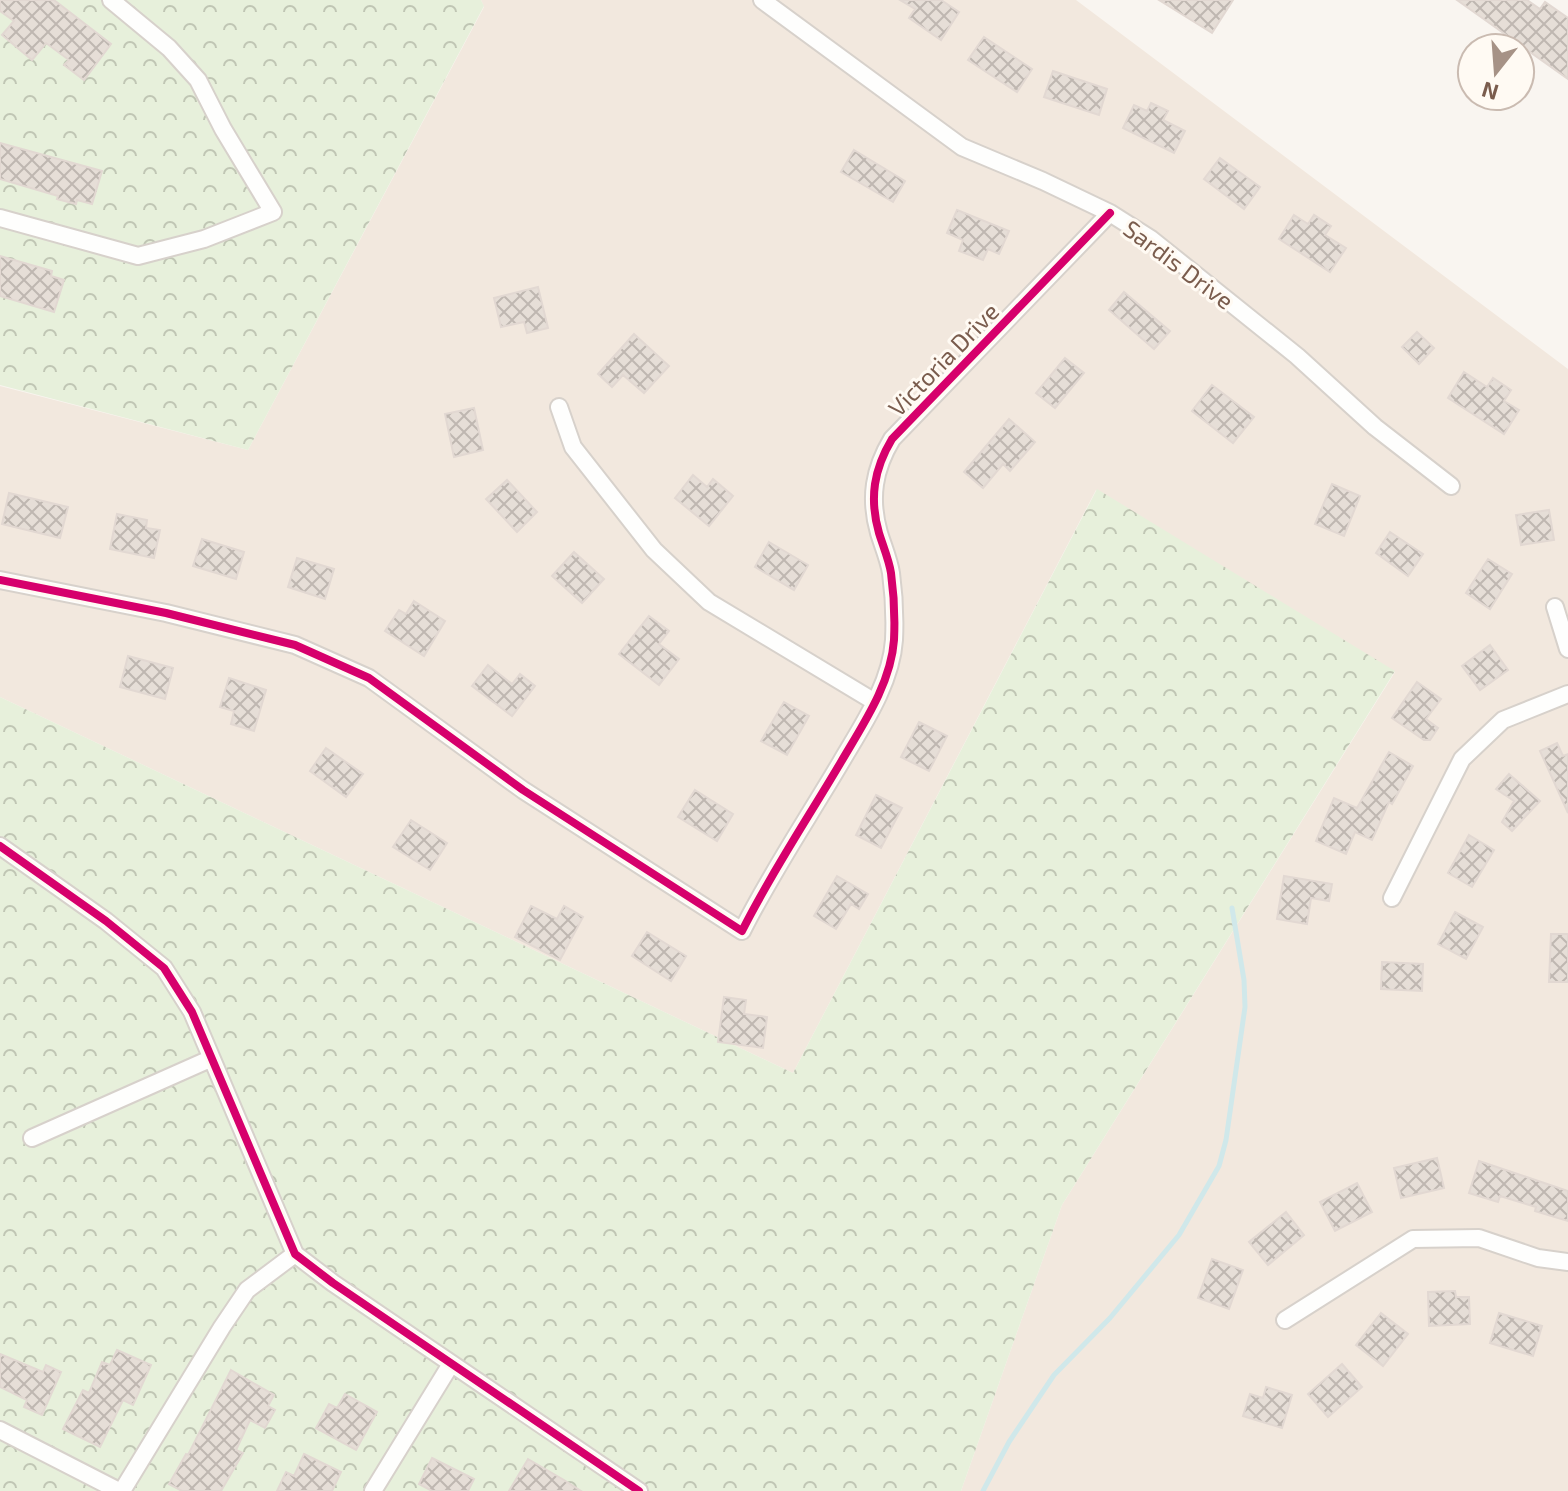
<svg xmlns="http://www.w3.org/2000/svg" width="1568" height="1491" font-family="'Exo 2',sans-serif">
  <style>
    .residential { fill: #f2e8de }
    .forest { fill: url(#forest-crowns) }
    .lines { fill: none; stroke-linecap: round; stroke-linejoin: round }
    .stream { stroke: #d0e8ea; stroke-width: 5 }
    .building { fill: url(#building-cross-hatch); stroke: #e2d8d2; stroke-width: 2 }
    .street-casing { stroke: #d7d1cb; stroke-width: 20 }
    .street { stroke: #fefefd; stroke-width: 16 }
    .cycleway-casing { stroke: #fffaf3; stroke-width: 13 }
    .cycleway { stroke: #d6006c; stroke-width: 8 }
    .labels { text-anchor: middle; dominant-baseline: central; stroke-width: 6; stroke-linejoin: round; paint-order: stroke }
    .street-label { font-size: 24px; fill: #7a5c4d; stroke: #fffaf3 }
  </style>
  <defs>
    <pattern id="forest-crowns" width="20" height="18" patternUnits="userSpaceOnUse" patternTransform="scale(2)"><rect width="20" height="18" fill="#e7f0db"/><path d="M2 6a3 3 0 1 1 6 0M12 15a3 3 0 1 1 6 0" fill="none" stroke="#c0c6b4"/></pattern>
    <pattern id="building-cross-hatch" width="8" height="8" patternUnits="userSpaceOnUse" patternTransform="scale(2)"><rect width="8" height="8" fill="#e6ded7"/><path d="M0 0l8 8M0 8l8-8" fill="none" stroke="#bfb7b1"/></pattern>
  </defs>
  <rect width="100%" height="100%" fill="#f9f5f0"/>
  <!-- residential -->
  <path class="residential" d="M481 0H1076L1568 369V1491H961L1062 1205 1395 672 1096 490 793 1073 0 697V386L248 450 484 7Z"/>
  <!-- forest -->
  <path class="forest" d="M0 0H481L484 6 248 450 0 385Z
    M1097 489 1395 671 1062 1205 961 1491H0V697L793 1073Z"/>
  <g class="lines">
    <!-- stream -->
    <path class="stream" d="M983 1491 1009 1442 1054 1375 1110 1318 1179 1235 1219 1166 1226 1140 1245 1007 1244 980 1232 908"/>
  </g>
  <!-- building -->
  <path class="building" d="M0 0H54L111 44 84 80 64 65 69 60 46 43 32 60 2 35 14 21 0 11Z
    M900 0H941L959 12 941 40 909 18 915 9Z
    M1159 0H1233L1212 33Z
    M1457 0H1527L1540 9 1545 2 1568 18V79Z
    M984 37 1032 69 1017 92 968 60Z
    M1053 71 1107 89 1099 115 1044 97Z
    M1151 103 1168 111 1163 120 1185 131 1174 153 1123 128 1134 105 1147 111Z
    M0 143 102 171 92 204 77 200 76 204 57 199 58 196 0 179Z
    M854 150 905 181 893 202 841 172Z
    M1220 158 1260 187 1244 209 1204 179Z
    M957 210 1009 231 999 254 988 249 983 260 959 251 963 240 947 233Z
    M1294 215 1308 224 1314 215 1331 226 1325 235 1346 248 1330 272 1279 239Z
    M0 256 52 271 51 276 64 280 54 312 0 296Z
    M538 287 548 328 527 333 524 322 501 327 494 298Z
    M1124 292 1170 331 1154 349 1109 310Z
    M1417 332 1434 348 1419 364 1402 347Z
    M634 334 669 366 644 393 623 375 612 387 598 374Z
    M1065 358 1084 373 1055 408 1036 393Z
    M1464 372 1487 387 1493 378 1511 390 1504 401 1519 410 1504 434 1448 398Z
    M1212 385 1254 417 1233 443 1192 411Z
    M474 408 483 450 454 457 445 414Z
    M1009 419 1035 442 1010 471 1003 464 983 488 964 472Z
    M693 475 707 487 713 479 733 496 709 526 675 498Z
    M507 480 537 512 517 532 486 499Z
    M1332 484 1360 496 1344 536 1315 524Z
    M9 493 68 507 60 538 2 524Z
    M1549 510 1554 540 1521 545 1516 515Z
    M117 514 147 520 146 528 160 530 154 558 110 549Z
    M1390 532 1423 554 1408 576 1376 553Z
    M202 539 244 552 236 579 193 566Z
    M769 542 808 565 794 590 755 567Z
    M574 552 604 579 582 603 552 576Z
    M297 558 334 569 325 599 288 587Z
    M1488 559 1512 574 1490 609 1466 593Z
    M414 601 445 621 424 656 385 631 399 610 406 614Z
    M649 616 669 631 659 644 679 659 659 685 619 654Z
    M1490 645 1508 670 1480 690 1462 666Z
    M128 656 173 668 165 699 120 687Z
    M488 665 512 684 520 674 535 686 512 716 472 686Z
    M229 678 266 690 254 731 231 724 234 711 220 707Z
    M1417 682 1441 699 1426 719 1438 728 1430 740H1424L1392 718Z
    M784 702 809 716 787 755 761 741Z
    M919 722 947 736 929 771 901 757Z
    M1557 743 1563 756 1568 754V813L1540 751Z
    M326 748 363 774 346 797 310 771Z
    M1389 752 1413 766 1392 804 1389 802 1372 840 1355 832 1346 854 1316 841 1334 798 1357 808Z
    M1509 774 1540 801 1512 831 1502 822 1514 801 1496 789Z
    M695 790 733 814 717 841 678 817Z
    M876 795 902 808 881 848 856 835Z
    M411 820 447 843 430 870 393 847Z
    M1469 835 1494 850 1472 887 1448 873Z
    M837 876 868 894 859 909 851 904 836 929 814 916Z
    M1284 876 1332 884 1329 901 1311 898 1307 924 1277 919Z
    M531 906 557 919 564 906 583 917 560 960 515 937Z
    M1455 912 1483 927 1466 959 1438 944Z
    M647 932 686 956 671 981 632 956Z
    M1551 934H1568V982H1549Z
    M1382 962 1423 964 1422 991 1381 989Z
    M724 997 746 1000 744 1014 767 1017 763 1048 718 1042Z
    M1437 1158 1444 1188 1401 1198 1394 1168Z
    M1479 1161 1568 1191V1221L1535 1211 1536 1207 1500 1196 1498 1202 1469 1193Z
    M1357 1183 1372 1212 1335 1231 1320 1202Z
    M1286 1212 1304 1235 1268 1265 1249 1242Z
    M1212 1259 1243 1270 1229 1309 1198 1298Z
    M1455 1291 1456 1297H1469L1470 1324 1429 1326 1428 1292Z
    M1381 1313 1408 1334 1383 1366 1356 1345Z
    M1499 1313 1542 1326 1533 1356 1490 1343Z
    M117 1350 151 1365 133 1405 123 1400 100 1447 63 1429 83 1390 89 1393 102 1362 110 1365Z
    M0 1354 43 1372 46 1365 61 1372 42 1415 24 1407 27 1400 0 1387Z
    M1342 1364 1362 1387 1328 1417 1308 1394Z
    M231 1370 274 1395 268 1406 275 1410 265 1428 250 1420 236 1450 243 1453 221 1491H182L169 1484 186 1454 188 1455Z
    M1266 1387 1292 1395 1282 1428 1243 1416 1250 1394 1263 1398Z
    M345 1394 377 1412 356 1450 316 1428 329 1404 337 1408Z
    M304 1454 341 1472 332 1491H277L286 1472 294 1476Z
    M432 1458 474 1479 468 1491H432L419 1484Z
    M528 1459 564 1480 581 1491H509Z"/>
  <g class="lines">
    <!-- street casing -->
    <g class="street-casing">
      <path id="street" d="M762 0 962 147 1043 181 1110 213 1151 239 1297 356 1375 427 1451 486
        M0 218 138 256 204 239 273 212 223 129 198 80 169 48 111 0
        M559 407 573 447 654 550 709 602 875 702
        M0 580 166 613 295 645 369 678 523 790 742 931C771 873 808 818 841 762 862 726 891 684 894 640 895 619 894 595 891 573 889 560 883 546 879 533 869 498 874 469 892 439L1110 213
        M1555 607 1568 649
        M0 846 106 921 164 968 192 1012 295 1254 333 1283 639 1491
        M1392 898 1462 759 1503 720 1568 694
        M32 1138 210 1059
        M1285 1320 1413 1239 1479 1238 1538 1258 1568 1262
        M0 1430 119 1491
        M122 1491 222 1327 247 1290 295 1254
        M373 1491 451 1364"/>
    </g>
    <!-- street -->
    <use href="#street" class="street"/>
    <!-- cycleway casing -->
    <g class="cycleway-casing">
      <path id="cycleway" d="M0 580 166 613 295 645 369 678 523 790 742 931C771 873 808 818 841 762 862 726 891 684 894 640 895 619 894 595 891 573 889 560 883 546 879 533 869 498 874 469 892 439L1110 213
        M0 846 106 921 164 968 192 1012 295 1254 333 1283 639 1491"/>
    </g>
    <!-- cycleway -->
    <use href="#cycleway" class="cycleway"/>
  </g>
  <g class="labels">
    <!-- street labels -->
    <g class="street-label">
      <text transform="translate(1179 264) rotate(37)">Sardis Drive</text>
      <text transform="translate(943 359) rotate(-46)">Victoria Drive</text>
    </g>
  </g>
  <!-- north arrow -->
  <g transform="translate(1496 72) rotate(197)"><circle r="38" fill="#fffaf3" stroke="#cabbb1" stroke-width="2"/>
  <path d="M0-6L14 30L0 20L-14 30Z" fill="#a69286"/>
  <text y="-12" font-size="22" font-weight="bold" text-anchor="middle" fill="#7a5c4d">N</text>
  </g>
</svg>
